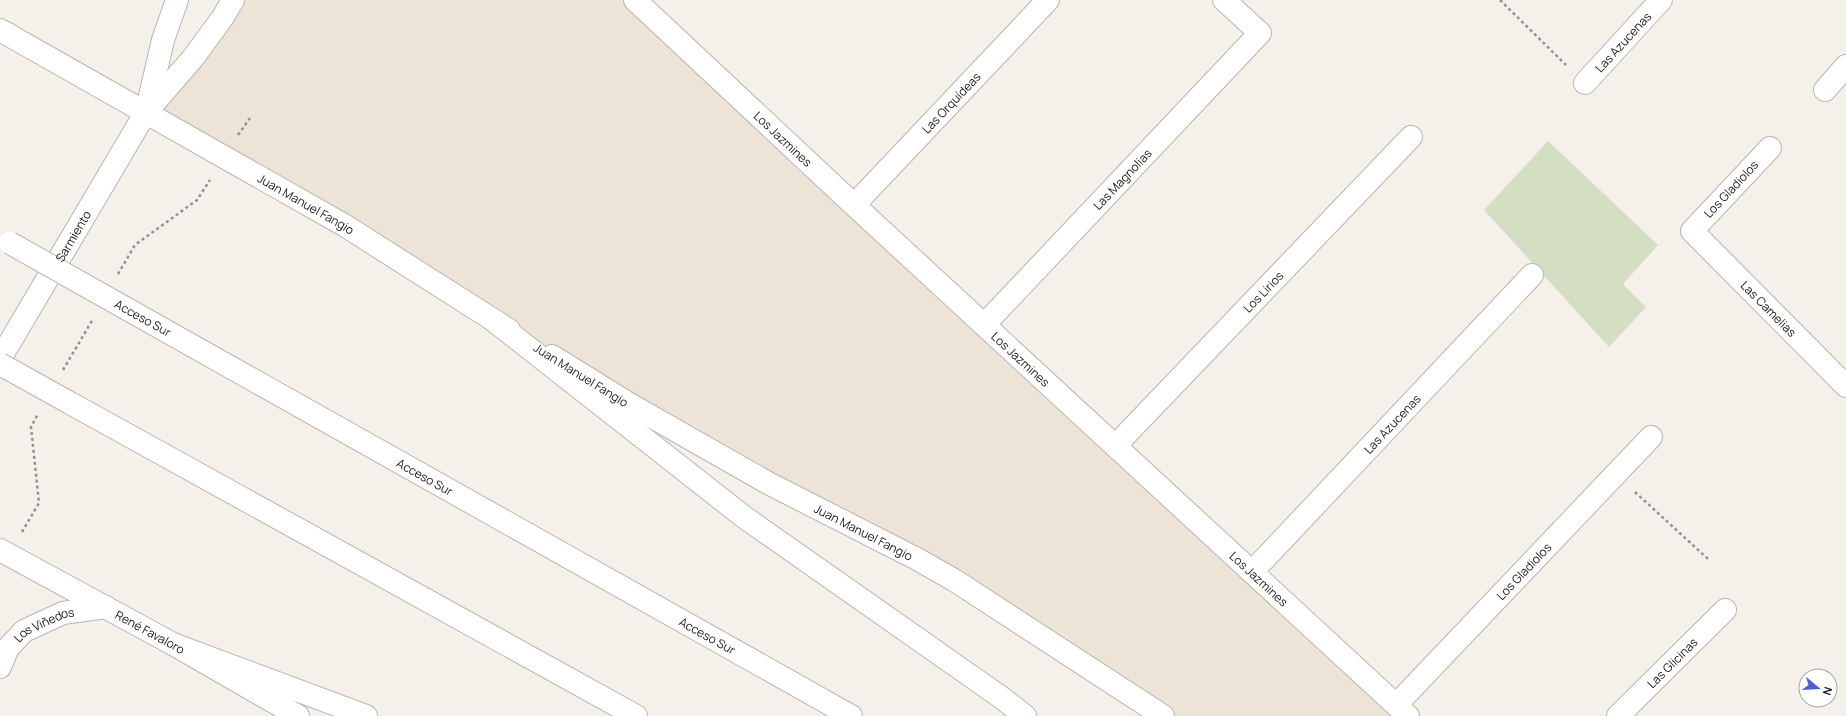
<svg xmlns="http://www.w3.org/2000/svg" width="1846" height="716" font-family="Manrope,sans-serif">
  <style>
    .built { fill: #ede3d6 }
    .green { fill: #d4dec3 }
    .lines { fill: none; stroke-linecap: round; stroke-linejoin: round }
    .minor-casing { stroke: #bab5ae; stroke-width: 24 }
    .major-casing { stroke: #bab5ae; stroke-width: 24 }
    .highway-casing { stroke: #bab5ae; stroke-width: 24 }
    .path { stroke: #96918d; stroke-width: 2.5; stroke-dasharray: 3 3; stroke-linecap: butt }
    .minor { stroke: #fff; stroke-width: 22 }
    .major { stroke: #fff; stroke-width: 22 }
    .highway { stroke: #fff; stroke-width: 22 }
    .highway-bridge-casing { stroke: #bab5ae; stroke-width: 24; stroke-linecap: butt }
    .highway-bridge { stroke: #fff; stroke-width: 22 }
    .labels { text-anchor: middle; dominant-baseline: central; stroke-width: 3; stroke-linejoin: round; paint-order: stroke }
    .street-label { font-size: 12px; fill: #1b1917; stroke: #fff }
  </style>
  <rect width="100%" height="100%" fill="#f6f0ea"/>
  <!-- built -->
  <path class="built" d="M233 0H635L1408 716H1163L768 483 146 112Z"/>
  <!-- green -->
  <path class="green" d="M1548 141 1658 245 1623 284 1646 307 1609 347 1484 210Z"/>
  <g class="lines">
    <!-- minor casing -->
    <g class="minor-casing">
      <g id="minor">
        <path id="s1" d="M635 0 854 205 1408 716"/>
        <path id="s2" d="M0 30 344 225 509 330"/>
        <path id="s3" d="M1585 83 1661 0"/>
        <path d="M1825 90 1846 66"/>
        <path id="s4" d="M1770 148 1692 231 1846 386"/>
        <path id="s5" d="M854 205 1048 0"/>
        <path id="s6" d="M984 325 1260 33 1224 0"/>
        <path id="s7" d="M552 356 631 405 768 483 917 559 954 580 1163 716"/>
        <path id="s8" d="M1115 446 1411 137"/>
        <path id="s9" d="M0 550 173 644 298 716"/>
        <path id="s10" d="M1252 572 1532 275"/>
        <path id="s11" d="M0 667 8 648 24 631 63 613 106 607"/>
        <path id="s12" d="M1396 705 1651 437"/>
        <path id="s13" d="M1618 716 1725 610"/>
      </g>
    </g>
    <!-- major casing -->
    <g class="major-casing">
      <g id="major">
        <path d="M147 109 163 40 177 0"/>
        <path id="s14" d="M0 359 146 112 193 58 223 17 233 0"/>
      </g>
    </g>
    <!-- highway casing -->
    <g class="highway-casing">
      <g id="highway">
        <path d="M0 31 8 34"/>
        <path id="s15" d="M127 309 851 716"/>
        <path d="M493 320 744 517 1002 698 1025 716"/>
        <path d="M70 403 636 716"/>
        <path d="M173 644 366 716"/>
      </g>
    </g>
    <!-- path -->
    <path class="path" d="M1500 0 1566 65
      M238 135 250 118
      M118 274 135 245 197 200 210 180
      M63 370 93 319
      M1635 492 1708 559
      M22 532 39 503 31 427 38 414"/>
    <!-- minor -->
    <use href="#minor" class="minor"/>
    <!-- major -->
    <use href="#major" class="major"/>
    <!-- highway -->
    <use href="#highway" class="highway"/>
    <!-- highway-bridge casing -->
    <g class="highway-bridge-casing">
      <path id="highway-bridge" d="M10 243 127 309
        M0 364 70 403"/>
    </g>
    <!-- highway-bridge -->
    <use href="#highway-bridge" class="highway-bridge"/>
  </g>
  <g class="labels">
    <!-- street labels -->
    <g class="street-label">
      <text stroke="none"><textPath href="#s3" startOffset="56">Las Azucenas</textPath></text>
      <text stroke="none"><textPath href="#s5" startOffset="141">Las Orquídeas</textPath></text>
      <text stroke="none"><textPath href="#s1" startOffset="203">Los Jazmines</textPath></text>
      <text stroke="none"><textPath href="#s6" startOffset="201">Las Magnolias</textPath></text>
      <text transform="translate(1731 189) rotate(-47)">Los Gladiolos</text>
      <text stroke="none"><textPath href="#s2" startOffset="352">Juan Manuel Fangio</textPath></text>
      <text stroke="none"><textPath href="#s14" startOffset="143">Sarmiento</textPath></text>
      <text stroke="none"><textPath href="#s8" startOffset="214">Los Lirios</textPath></text>
      <text stroke="none"><textPath href="#s4" startOffset="223">Las Camelias</textPath></text>
      <text transform="translate(143 318) rotate(29)">Acceso Sur</text>
      <text stroke="none"><textPath href="#s1" startOffset="527">Los Jazmines</textPath></text>
      <text transform="translate(581 375) rotate(32)">Juan Manuel Fangio</text>
      <text stroke="none"><textPath href="#s10" startOffset="204">Las Azucenas</textPath></text>
      <text stroke="none"><textPath href="#s15" startOffset="342">Acceso Sur</textPath></text>
      <text stroke="none"><textPath href="#s7" startOffset="358">Juan Manuel Fangio</textPath></text>
      <text stroke="none"><textPath href="#s12" startOffset="185">Los Gladiolos</textPath></text>
      <text stroke="none"><textPath href="#s1" startOffset="851">Los Jazmines</textPath></text>
      <text stroke="none"><textPath href="#s11" startOffset="65">Los Viñedos</textPath></text>
      <text stroke="none"><textPath href="#s9" startOffset="171">René Favaloro</textPath></text>
      <text stroke="none"><textPath href="#s15" startOffset="666">Acceso Sur</textPath></text>
      <text stroke="none"><textPath href="#s13" startOffset="76">Las Glicinas</textPath></text>
    </g>
  </g>
  <!-- north arrow -->
  <g transform="translate(1818 688) rotate(108)"><circle r="19" fill="#ffffff" stroke="#a4a3a2"/>
  <path d="M0-3L7 15L0 10L-7 15Z" fill="#4f5cd2"/>
  <text y="-6" font-size="11" font-weight="bold" text-anchor="middle" fill="#1b1917">N</text>
  </g>
</svg>
